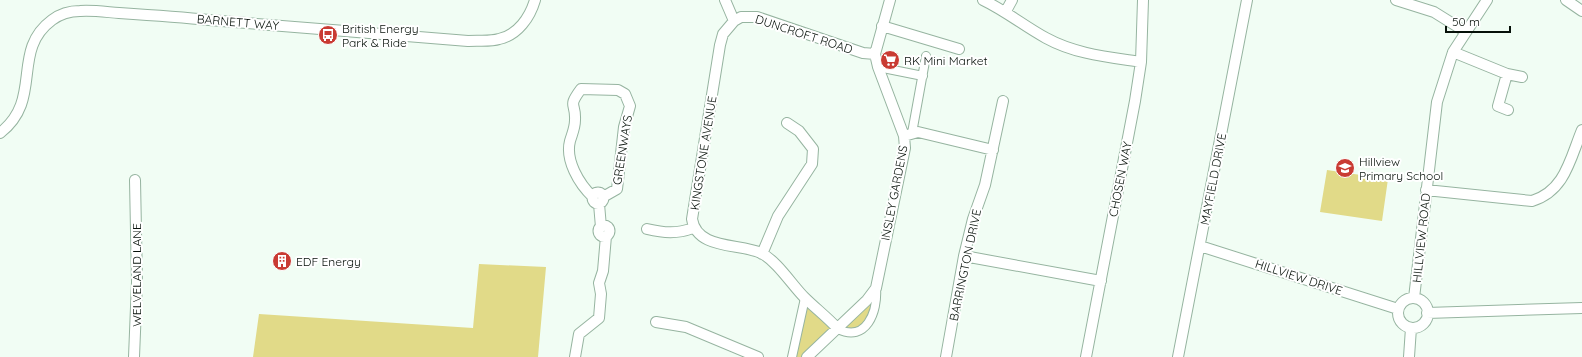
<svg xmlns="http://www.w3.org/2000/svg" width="1582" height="357" font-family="Quicksand,sans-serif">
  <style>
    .green { fill: #e1da88 }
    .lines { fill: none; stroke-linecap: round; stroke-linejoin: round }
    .pedestrian-casing { stroke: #96b4a0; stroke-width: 10 }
    .minor-casing { stroke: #96b4a0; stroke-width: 12 }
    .pedestrian { stroke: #fff; stroke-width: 8 }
    .minor { stroke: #fff; stroke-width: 10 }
    .labels { text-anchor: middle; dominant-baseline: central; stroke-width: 4; stroke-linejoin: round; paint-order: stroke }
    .street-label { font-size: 12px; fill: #061009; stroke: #fff }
    .poi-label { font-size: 12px; fill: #061009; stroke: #fff; text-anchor: start }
  </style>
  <rect width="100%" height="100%" fill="#f1fdf4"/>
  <!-- green -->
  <path class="green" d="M1327 170 1388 179 1382 221 1320 212Z
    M479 264 546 267 538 357H253L259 314 473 328Z
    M876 288 874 313 857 332 834 333 808 357H792L804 294 838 330Z"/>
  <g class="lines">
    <!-- pedestrian casing -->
    <g class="pedestrian-casing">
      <path id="pedestrian" d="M878 67 923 76
        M912 133 926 56
        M838 329C866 343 878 312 876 288
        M792 357 805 298"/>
    </g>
    <!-- minor casing -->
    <g class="minor-casing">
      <path id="minor" d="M725 0 734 21 723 34 720 45 692 219C697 250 739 243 761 253 777 261 792 285 804 297 815 308 827 317 838 329
        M983 0C1006 11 1024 26 1046 38 1075 54 1108 57 1141 62
        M1396 0 1434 12 1466 32
        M1566 0 1582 11
        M1006 11 1012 0
        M734 21 741 17H757L863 53 875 54
        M882 26 959 49
        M1453 52 1507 74 1498 106 1508 110
        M1507 74 1522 77
        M0 133C44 99 10 51 52 20 60 14 69 11 80 11 92 10 106 12 119 13 149 15 179 17 209 20 295 27 382 34 468 41 478 40 490 42 499 39 518 35 530 17 535 0
        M904 136 918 132 993 150
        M1426 190 1532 201C1565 191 1570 159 1582 130
        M592.5 198a5.5 5.5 0 1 1 11 0a5.5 5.5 0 1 1-11 0Z
        M593 197C579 184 565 160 570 141 572 134 575 128 575 120 576 102 567 108 581 89L618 90 625 94 630 106 624 127 617 189 603 197
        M599 204 601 227
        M598.5 231a5.5 5.5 0 1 1 11 0a5.5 5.5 0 1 1-11 0Z
        M647 229C664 233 677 234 693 228
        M1200 246 1398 309
        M762 254 778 216 812 164 813 149 799 131 787 123
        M964 256 1101 281
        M1414 298 1437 102 1453 52 1487 0
        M1398 313a15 15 0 1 1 30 0a15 15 0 1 1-30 0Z
        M1427 313 1582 308
        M656 322 686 327 758 357
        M134 357 137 282 135 180
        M575 357 579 334 599 318 601 294 599 283 603 271 606 236
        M807 357 867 300 876 288 905 148 904 136 878 67 875 54 890 0
        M946 357 964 256 973 219 985 185 1003 101
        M1086 357 1135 101 1141 62 1143 0
        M1178 357 1247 0
        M1409 357 1411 328"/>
    </g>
    <!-- pedestrian -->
    <use href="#pedestrian" class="pedestrian"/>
    <!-- minor -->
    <use href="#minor" class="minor"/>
  </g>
  <!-- icons -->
  <defs>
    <g id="bus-disc" transform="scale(1)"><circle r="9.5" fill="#c93b33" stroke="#fff"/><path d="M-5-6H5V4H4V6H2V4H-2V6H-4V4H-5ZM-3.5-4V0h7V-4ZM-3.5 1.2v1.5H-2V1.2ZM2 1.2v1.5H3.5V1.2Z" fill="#fff"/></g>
    <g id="supermarket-disc" transform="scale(1)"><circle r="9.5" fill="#c93b33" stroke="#fff"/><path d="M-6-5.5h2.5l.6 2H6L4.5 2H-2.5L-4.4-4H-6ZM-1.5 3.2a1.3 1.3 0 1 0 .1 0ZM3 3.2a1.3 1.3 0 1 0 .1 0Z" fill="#fff"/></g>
    <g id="school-disc" transform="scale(1)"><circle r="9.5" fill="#c93b33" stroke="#fff"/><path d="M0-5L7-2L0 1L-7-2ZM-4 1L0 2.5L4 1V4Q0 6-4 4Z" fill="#fff"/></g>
    <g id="building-disc" transform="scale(1)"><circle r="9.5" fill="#c93b33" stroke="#fff"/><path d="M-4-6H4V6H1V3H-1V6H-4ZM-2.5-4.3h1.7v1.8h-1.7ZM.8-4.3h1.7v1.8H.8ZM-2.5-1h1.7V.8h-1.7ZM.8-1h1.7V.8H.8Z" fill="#fff"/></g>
  </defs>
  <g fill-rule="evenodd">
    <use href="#bus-disc" x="328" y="35"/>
    <use href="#supermarket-disc" x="890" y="60"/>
    <use href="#school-disc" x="1345" y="168"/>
    <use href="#building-disc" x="282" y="261"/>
  </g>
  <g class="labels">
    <!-- street labels -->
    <g class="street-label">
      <text transform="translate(238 22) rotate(5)">BARNETT WAY</text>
      <text transform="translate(804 34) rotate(18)">DUNCROFT ROAD</text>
      <text transform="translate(622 150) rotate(-81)">GREENWAYS</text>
      <text transform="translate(703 153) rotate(-81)">KINGSTONE AVENUE</text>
      <text transform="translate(1120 179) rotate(-79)">CHOSEN WAY</text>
      <text transform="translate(1213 179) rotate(-79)">MAYFIELD DRIVE</text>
      <text transform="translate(894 193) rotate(-79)">INSLEY GARDENS</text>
      <text transform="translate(1421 238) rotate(-84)">HILLVIEW ROAD</text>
      <text transform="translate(965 265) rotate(-78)">BARRINGTON DRIVE</text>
      <text transform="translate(136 275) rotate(-90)">WELVELAND LANE</text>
      <text transform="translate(1299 277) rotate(18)">HILLVIEW DRIVE</text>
    </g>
    <!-- poi labels -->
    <g class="poi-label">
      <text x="342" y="28">British Energy<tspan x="342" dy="14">Park &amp; Ride</tspan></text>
      <text x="904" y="60">RK Mini Market</text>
      <text x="1359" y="161">Hillview<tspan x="1359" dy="14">Primary School</tspan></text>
      <text x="296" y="261">EDF Energy</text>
    </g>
  </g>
  <!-- scale -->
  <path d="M1446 26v6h64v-6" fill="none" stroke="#061009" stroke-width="2"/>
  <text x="1452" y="26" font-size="12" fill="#061009" stroke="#ffffff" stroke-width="3" paint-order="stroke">50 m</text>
</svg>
